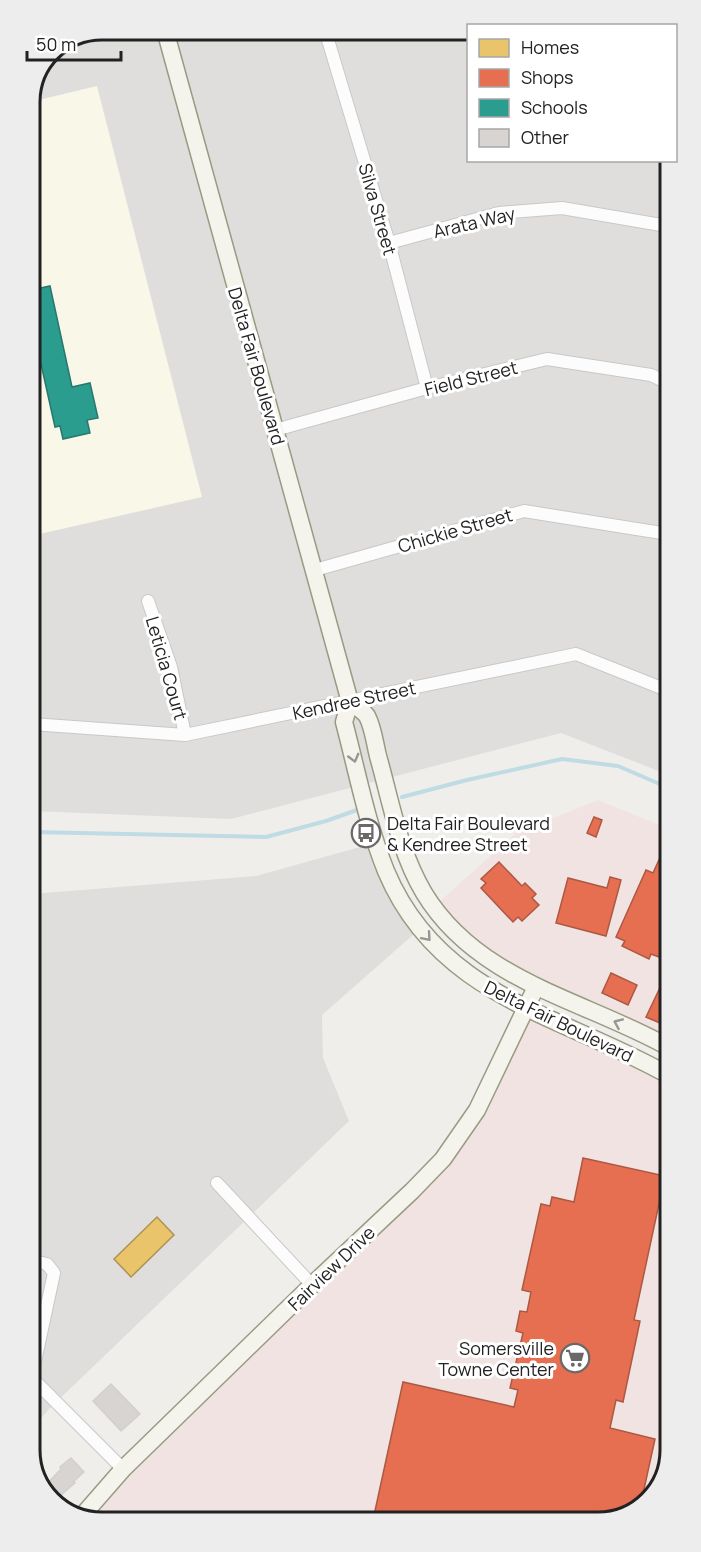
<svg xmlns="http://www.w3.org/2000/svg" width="701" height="1552" font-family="Manrope,sans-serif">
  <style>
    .residential { fill: #dfdedc }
    .commercial { fill: #f1e3e1 }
    .education { fill: #f8f7e8 }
    .homes { fill: #e9c46a; stroke: #ad9354; stroke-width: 1.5 }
    .shops { fill: #e76f51; stroke: #ac5843; stroke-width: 1.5 }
    .schools { fill: #2a9d8f; stroke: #28786e; stroke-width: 1.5 }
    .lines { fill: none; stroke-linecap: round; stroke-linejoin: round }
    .stream { stroke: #bfdbe3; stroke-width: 4 }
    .building { fill: #d7d4d2; stroke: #d3d0cc; stroke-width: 1.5 }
    .street-casing { stroke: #c9c8c7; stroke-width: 14 }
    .secondary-casing { stroke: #999a82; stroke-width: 19 }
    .street { stroke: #fdfcfc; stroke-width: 12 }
    .secondary { stroke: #f4f4ed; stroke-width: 16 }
    .oneway { stroke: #969692 }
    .labels { text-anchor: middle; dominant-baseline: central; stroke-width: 6; stroke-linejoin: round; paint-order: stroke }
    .street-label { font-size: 18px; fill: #222; stroke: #fff }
    .poi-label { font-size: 18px; fill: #222; stroke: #fff; text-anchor: start }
    .rim { fill: none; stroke: #222; stroke-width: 3 }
  </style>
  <rect width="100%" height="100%" fill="#f0eeeb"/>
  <!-- residential -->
  <path class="residential" d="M103 30H468V160L667 161 669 775 561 733 231 819 32 811 30 98 51 51Z
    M367 845 390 898 414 934 322 1015 323 1058 349 1121 49 1409 34 1427 32 894 256 876Z"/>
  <!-- commercial -->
  <path class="commercial" d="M598 800 669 829 670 1045 484 952 438 903 516 833Z
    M527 1008 670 1076 671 1450 659 1490 622 1518 97 1522 82 1516 443 1159Z"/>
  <!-- education -->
  <path class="education" d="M97 86 202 497 31 536 30 102Z"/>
  <!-- homes -->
  <path class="homes" d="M157 1217 174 1235 131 1277 114 1259Z"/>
  <!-- shops -->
  <path class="shops" d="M594 817 602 820 596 837 587 833Z
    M663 851 669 854 670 934 659 957 651 954 649 959 622 946 625 941 616 937 646 870 653 873Z
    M499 862 522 886 525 883 536 894 532 898 539 905 522 921 518 917 513 922 481 888 486 883 481 879Z
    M610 877 621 880 606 936 556 923 568 878 607 888Z
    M611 973 637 985 628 1005 602 993Z
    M667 973 670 974V1019L667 1026 646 1017Z
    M583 1158 665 1176 634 1320 640 1321 623 1402 616 1400 610 1428 655 1439 641 1503 622 1518 373 1520 403 1382 514 1407 518 1390 510 1388 523 1333 516 1331 520 1311 527 1312 531 1292 522 1290 541 1204 550 1206 552 1197 574 1202Z"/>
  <!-- schools -->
  <path class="schools" d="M50 286 72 387 90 383 98 418 87 420 90 433 63 439 60 426 55 427 31 319V290Z"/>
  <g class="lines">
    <!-- stream -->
    <path class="stream" d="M402 797 467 780 562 759 618 766 669 788
      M32 832 266 837 326 821 357 810"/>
  </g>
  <!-- building -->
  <path class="building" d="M111 1384 140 1414 121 1431 93 1401Z
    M71 1458 84 1472 73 1482 75 1483 54 1501 44 1487 61 1469 60 1467Z"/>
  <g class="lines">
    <!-- street casing -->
    <g class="street-casing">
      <path id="street" d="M325 30 389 243 427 388
        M389 243 499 213 562 208 667 226
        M275 430 427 388 547 359 651 375 668 383
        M315 570 524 511 668 534
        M148 601 171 667 185 735
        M32 724 185 735 576 654 669 691
        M217 1183 312 1285
        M33 1261 47 1264 54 1273 34 1366
        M34 1380 123 1469"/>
    </g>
    <!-- secondary casing -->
    <g class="secondary-casing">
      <path id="secondary" d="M165 30 350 702 344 722C357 771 367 824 386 871 439 998 563 1015 670 1076
        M350 702C355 706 364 711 367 716 373 727 375 744 378 756 391 802 399 851 424 893 478 982 585 1000 670 1048
        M82 1516 123 1469 312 1285 412 1191 443 1159 477 1110 536 987"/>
    </g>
    <!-- street -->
    <use href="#street" class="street"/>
    <!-- secondary -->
    <use href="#secondary" class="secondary"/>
  </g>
  <!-- one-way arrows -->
  <defs><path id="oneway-chevron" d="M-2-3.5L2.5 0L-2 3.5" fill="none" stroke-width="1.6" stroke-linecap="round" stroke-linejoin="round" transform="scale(1.5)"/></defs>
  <g class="oneway">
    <use href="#oneway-chevron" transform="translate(354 758) rotate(75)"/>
    <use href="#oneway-chevron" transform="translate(427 937) rotate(49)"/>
    <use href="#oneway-chevron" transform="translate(618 1023) rotate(-156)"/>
  </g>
  <!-- icons -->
  <defs>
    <g id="bus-ring" transform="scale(1.5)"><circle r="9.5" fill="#fff" stroke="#6a6968" stroke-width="1.5"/><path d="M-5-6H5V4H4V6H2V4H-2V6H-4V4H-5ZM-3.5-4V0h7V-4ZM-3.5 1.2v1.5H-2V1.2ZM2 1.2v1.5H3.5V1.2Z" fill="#6a6968"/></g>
    <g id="supermarket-ring" transform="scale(1.5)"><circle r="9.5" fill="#fff" stroke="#6a6968" stroke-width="1.5"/><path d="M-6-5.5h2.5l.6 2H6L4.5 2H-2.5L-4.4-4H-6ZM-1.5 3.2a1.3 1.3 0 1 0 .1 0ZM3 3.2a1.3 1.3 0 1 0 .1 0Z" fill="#6a6968"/></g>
  </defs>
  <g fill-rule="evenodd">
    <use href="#bus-ring" x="366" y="833"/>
    <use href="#supermarket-ring" x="575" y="1358"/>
  </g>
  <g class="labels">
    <!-- street labels -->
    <g class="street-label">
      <text transform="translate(378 209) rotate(74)">Silva Street</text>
      <text transform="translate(474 222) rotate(-13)">Arata Way</text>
      <text transform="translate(257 366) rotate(74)">Delta Fair Boulevard</text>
      <text transform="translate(471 378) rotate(-14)">Field Street</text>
      <text transform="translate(455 530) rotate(-16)">Chickie Street</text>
      <text transform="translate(167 668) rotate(74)">Leticia Court</text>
      <text transform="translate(354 700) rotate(-12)">Kendree Street</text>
      <text transform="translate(559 1021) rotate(26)">Delta Fair Boulevard</text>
      <text transform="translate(331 1268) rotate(-44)">Fairview Drive</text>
    </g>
    <!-- poi labels -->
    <g class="poi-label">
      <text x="387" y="823">Delta Fair Boulevard<tspan x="387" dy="21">&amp; Kendree Street</tspan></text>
      <text x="554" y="1348" text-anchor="end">Somersville<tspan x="554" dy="21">Towne Center</tspan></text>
    </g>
  </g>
  <!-- crop -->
  <path d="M0 0H701V1552H0ZM102 40H598A62 62 0 0 1 660 102V1450A62 62 0 0 1 598 1512H102A62 62 0 0 1 40 1450V102A62 62 0 0 1 102 40Z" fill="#ededed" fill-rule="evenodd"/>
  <path class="rim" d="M102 40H598A62 62 0 0 1 660 102V1450A62 62 0 0 1 598 1512H102A62 62 0 0 1 40 1450V102A62 62 0 0 1 102 40Z"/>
  <!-- legend -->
  <rect x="467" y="24" width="210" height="138" fill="#ffffff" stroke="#a7a7a7" stroke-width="1.5"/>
  <rect x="479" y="39" width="30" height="18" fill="#e9c46a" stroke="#a7a7a7" stroke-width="1.5"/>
  <text x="521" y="54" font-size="18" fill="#222222">Homes</text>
  <rect x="479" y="69" width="30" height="18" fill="#e76f51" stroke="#a7a7a7" stroke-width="1.5"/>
  <text x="521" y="84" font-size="18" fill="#222222">Shops</text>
  <rect x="479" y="99" width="30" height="18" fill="#2a9d8f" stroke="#a7a7a7" stroke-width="1.5"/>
  <text x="521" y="114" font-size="18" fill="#222222">Schools</text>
  <rect x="479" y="129" width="30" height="18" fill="#d7d4d2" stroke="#a7a7a7" stroke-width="1.5"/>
  <text x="521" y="144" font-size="18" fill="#222222">Other</text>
  <!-- scale -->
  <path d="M27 51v9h94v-9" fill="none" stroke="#222222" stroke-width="3"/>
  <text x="36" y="51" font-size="18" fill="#222222" stroke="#ffffff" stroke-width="4.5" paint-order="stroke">50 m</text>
</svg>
